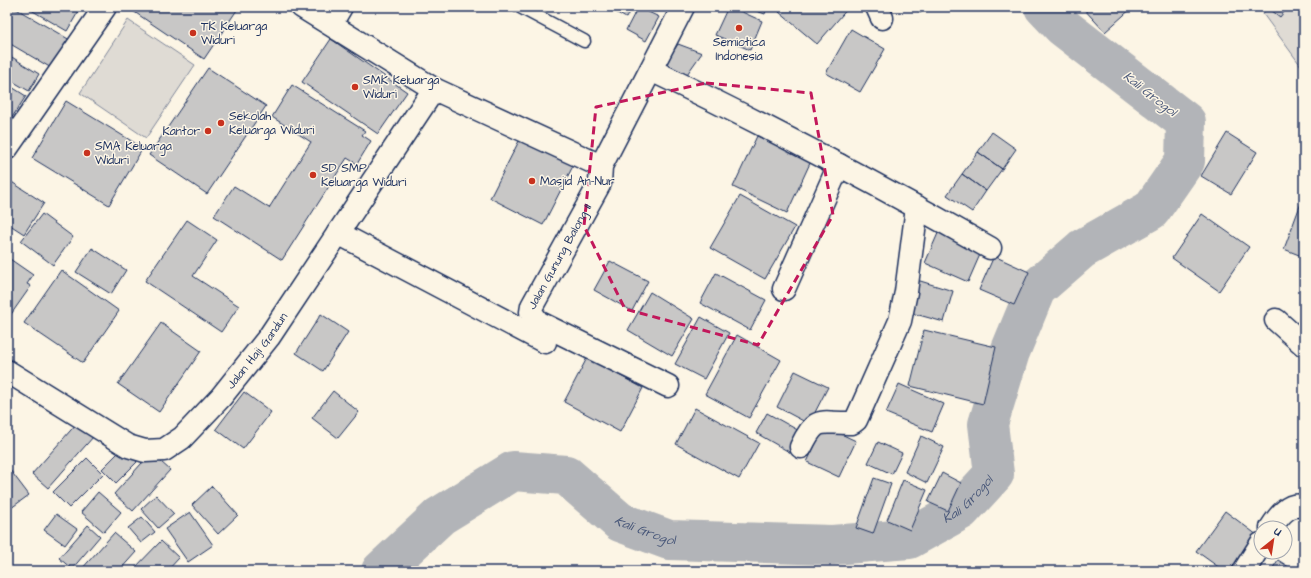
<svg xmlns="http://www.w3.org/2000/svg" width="1311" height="578" font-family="'Architects Daughter',sans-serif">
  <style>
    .green { fill: #dfdbd4; stroke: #7d8599 }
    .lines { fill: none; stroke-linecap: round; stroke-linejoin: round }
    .river { stroke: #b2b4b8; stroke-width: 40 }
    .building { fill: #c8c7c6; stroke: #1b2f5e }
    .service-casing { stroke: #1b2f5e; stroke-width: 15 }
    .minor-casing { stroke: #1b2f5e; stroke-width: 25 }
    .service { stroke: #fcf5e5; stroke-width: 12 }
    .minor { stroke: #fcf5e5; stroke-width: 22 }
    .marked { fill: none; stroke: #c2185b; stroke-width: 3; stroke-dasharray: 8 5; stroke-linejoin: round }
    .poi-dot { fill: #c8321e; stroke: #fcf5e5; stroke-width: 1.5 }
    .labels { text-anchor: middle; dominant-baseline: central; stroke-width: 3; stroke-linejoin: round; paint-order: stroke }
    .poi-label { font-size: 12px; fill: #1b2f5e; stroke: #fcf5e5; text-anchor: start }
    .street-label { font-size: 12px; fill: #1b2f5e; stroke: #fcf5e5 }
    .water-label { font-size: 13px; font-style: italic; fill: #485779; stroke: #fcf5e5 }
  </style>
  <rect width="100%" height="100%" fill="#fcf5e5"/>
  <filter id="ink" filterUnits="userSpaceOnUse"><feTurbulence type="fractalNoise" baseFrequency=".025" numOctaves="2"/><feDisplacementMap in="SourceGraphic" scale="8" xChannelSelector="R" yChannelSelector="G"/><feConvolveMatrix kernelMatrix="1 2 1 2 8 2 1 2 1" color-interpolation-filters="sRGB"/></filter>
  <g filter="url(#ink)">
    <!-- green -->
    <path class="green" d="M1267 7H1304V70L1263 14Z
      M128 20 195 65 146 138 80 93Z"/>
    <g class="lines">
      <!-- river -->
      <path class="river" id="s1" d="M381 571 440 516 513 471 566 475 620 522 669 540 832 545 909 539 961 510 994 474 988 424 1010 352 1036 289 1082 249 1151 210 1185 161 1186 122 1063 27 1044 7"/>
    </g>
    <!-- building -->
    <path class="building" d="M7 7H13L70 40 53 69 7 42Z
      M26 7H81L67 31Z
      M127 7H239L204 59Z
      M607 7H632L626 18Z
      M638 7 659 17 646 41 626 30Z
      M728 7H731L762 21 750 50 715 35Z
      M745 7H767L765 14Z
      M784 7H849L817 44 779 12Z
      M915 7H928L920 13Z
      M1082 7H1133L1105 32Z
      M1267 7H1288L1280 17Z
      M851 29 885 49 860 92 826 73Z
      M331 39 407 92 378 134 302 82Z
      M678 44 702 53 685 77 664 66Z
      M7 54 39 74 29 91 7 78Z
      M208 68 266 106 207 194 149 155Z
      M7 84 26 96 7 125Z
      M292 85 365 131 362 135 371 141 357 164 347 158 282 260 214 216 234 186 269 208 311 142 272 117Z
      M66 101 143 148 109 205 32 158Z
      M992 132 1016 149 1002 169 978 152Z
      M1227 133 1257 152 1231 194 1201 176Z
      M757 136 811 161 787 213 733 187Z
      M521 137 574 164 543 225 490 198Z
      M978 152 1002 169 986 191 962 174Z
      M962 174 986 191 972 212 947 195Z
      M7 179 44 203 24 234 7 223Z
      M740 196 795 227 765 279 710 248Z
      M1301 203 1304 204V257L1284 249Z
      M42 214 73 237 53 265 21 241Z
      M1202 214 1249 247 1219 291 1172 258Z
      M187 220 217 240 193 276 239 306 221 332 145 281Z
      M939 231 982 250 968 282 925 263Z
      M92 248 126 270 111 294 76 272Z
      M994 256 1029 272 1014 305 979 290Z
      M7 257 33 275 27 284 31 286 7 320Z
      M610 261 648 281 632 311 594 290Z
      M61 270 119 311 83 363 24 323Z
      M716 273 766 300 750 330 700 303Z
      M917 280 953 291 944 322 908 312Z
      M650 292 694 319 672 356 628 330Z
      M321 314 348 332 323 371 296 353Z
      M701 317 729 333 704 379 675 364Z
      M161 323 201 351 159 412 118 384Z
      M924 330 996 347 983 404 910 386Z
      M737 335 781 360 749 418 705 394Z
      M587 358 643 388 620 432 564 402Z
      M795 371 828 387 809 424 777 407Z
      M899 384 944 404 932 432 886 413Z
      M333 391 359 412 338 438 312 418Z
      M244 392 271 412 243 449 216 429Z
      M695 408 759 443 739 479 676 444Z
      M767 413 803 433 791 453 756 433Z
      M78 422 94 436 48 488 32 474Z
      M824 426 856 441 839 477 807 462Z
      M921 436 944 447 927 483 905 472Z
      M878 442 902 453 892 474 868 463Z
      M123 448 137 462 116 483 102 469Z
      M151 453 170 470 133 511 114 494Z
      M87 458 103 474 69 508 53 492Z
      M7 466 29 495 7 511Z
      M942 473 961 483 948 511 928 502Z
      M874 478 891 484 873 534 856 528Z
      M903 480 927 490 910 530 887 520Z
      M212 486 238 515 218 534 192 505Z
      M98 492 121 512 104 532 81 512Z
      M156 495 174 514 158 528 141 509Z
      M1225 511 1261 538 1239 571H1224L1196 551Z
      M190 512 213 545 188 562 165 529Z
      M56 514 77 529 65 545 44 530Z
      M142 517 155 532 141 543 128 528Z
      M88 525 100 536 72 569 59 558Z
      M114 533 136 552 119 571H80Z
      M161 541 179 558 167 571H132Z
      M1278 560 1295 571H1271Z"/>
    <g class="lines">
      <!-- service casing -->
      <g class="service-casing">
        <path id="service" d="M520 7 584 41"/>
      </g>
      <!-- minor casing -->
      <g class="minor-casing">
        <g id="minor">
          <path d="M302 7 434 89 601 166"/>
          <path d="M877 7 882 18"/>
          <path d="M331 24 341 7"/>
          <path d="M651 70C766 125 879 185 990 248"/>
          <path d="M7 148 105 7"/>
          <path d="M338 233 545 342"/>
          <path d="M784 289 839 165"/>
          <path d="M1276 320 1304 345"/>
          <path id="s2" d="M7 371 128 446 145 451 164 450 182 438 221 397 269 337 434 89"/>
          <path id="s3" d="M668 386 538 322 531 312 532 306 600 183 601 166 683 7"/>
          <path d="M801 447C817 414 820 424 852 423L856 420 861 409 900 321 906 292 917 207"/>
          <path d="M1271 528C1278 517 1289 501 1304 507"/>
          <path d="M1244 571 1261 544"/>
        </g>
      </g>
      <!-- service -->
      <use href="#service" class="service"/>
      <!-- minor -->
      <use href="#minor" class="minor"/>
    </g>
  </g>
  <!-- marked area -->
  <path class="marked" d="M706 83 811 93 833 215 758 345 625 309 584 226 596 107Z"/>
  <!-- markers -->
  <g class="poi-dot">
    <circle cx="739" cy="28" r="4"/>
    <circle cx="193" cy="33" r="4"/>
    <circle cx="355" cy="87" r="4"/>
    <circle cx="221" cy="123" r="4"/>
    <circle cx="208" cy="131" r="4"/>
    <circle cx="87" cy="153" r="4"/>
    <circle cx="313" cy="175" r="4"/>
    <circle cx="532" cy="181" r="4"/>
  </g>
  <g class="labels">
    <!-- poi labels -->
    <g class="poi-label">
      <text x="201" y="26">TK Keluarga<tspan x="201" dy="14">Widuri</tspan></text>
      <text x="739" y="42" text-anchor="middle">Semiotica<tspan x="739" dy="14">Indonesia</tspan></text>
      <text x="363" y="80">SMK Keluarga<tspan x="363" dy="14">Widuri</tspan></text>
      <text x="229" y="116">Sekolah<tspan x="229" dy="14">Keluarga Widuri</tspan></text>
      <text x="200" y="131" text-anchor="end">Kantor</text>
      <text x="95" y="146">SMA Keluarga<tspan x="95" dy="14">Widuri</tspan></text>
      <text x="321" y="168">SD SMP<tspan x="321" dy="14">Keluarga Widuri</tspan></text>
      <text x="540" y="181">Masjid An-Nur</text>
    </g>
    <!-- street labels -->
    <g class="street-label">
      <text stroke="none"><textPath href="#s3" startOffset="220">Jalan Gunung Balong II</textPath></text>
      <text stroke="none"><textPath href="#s2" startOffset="316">Jalan Haji Gandun</textPath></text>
    </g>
    <!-- water labels -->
    <g class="water-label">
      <text transform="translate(1150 94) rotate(38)">Kali Grogol</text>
      <text stroke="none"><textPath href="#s1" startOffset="655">Kali Grogol</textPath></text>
      <text stroke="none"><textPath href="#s1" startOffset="318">Kali Grogol</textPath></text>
    </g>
  </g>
  <!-- margin -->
  <rect width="1311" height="578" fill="none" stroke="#fcf5e5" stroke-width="24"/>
  <rect x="12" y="12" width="1287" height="554" fill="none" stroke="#1b2f5e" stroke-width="1.5" filter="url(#ink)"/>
  <!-- north arrow -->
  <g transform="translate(1273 540) rotate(30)"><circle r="19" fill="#fcf5e5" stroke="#a2a6af"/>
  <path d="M0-3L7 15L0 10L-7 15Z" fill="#c8321e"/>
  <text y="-6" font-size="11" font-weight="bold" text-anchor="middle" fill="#1b2f5e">U</text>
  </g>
</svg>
